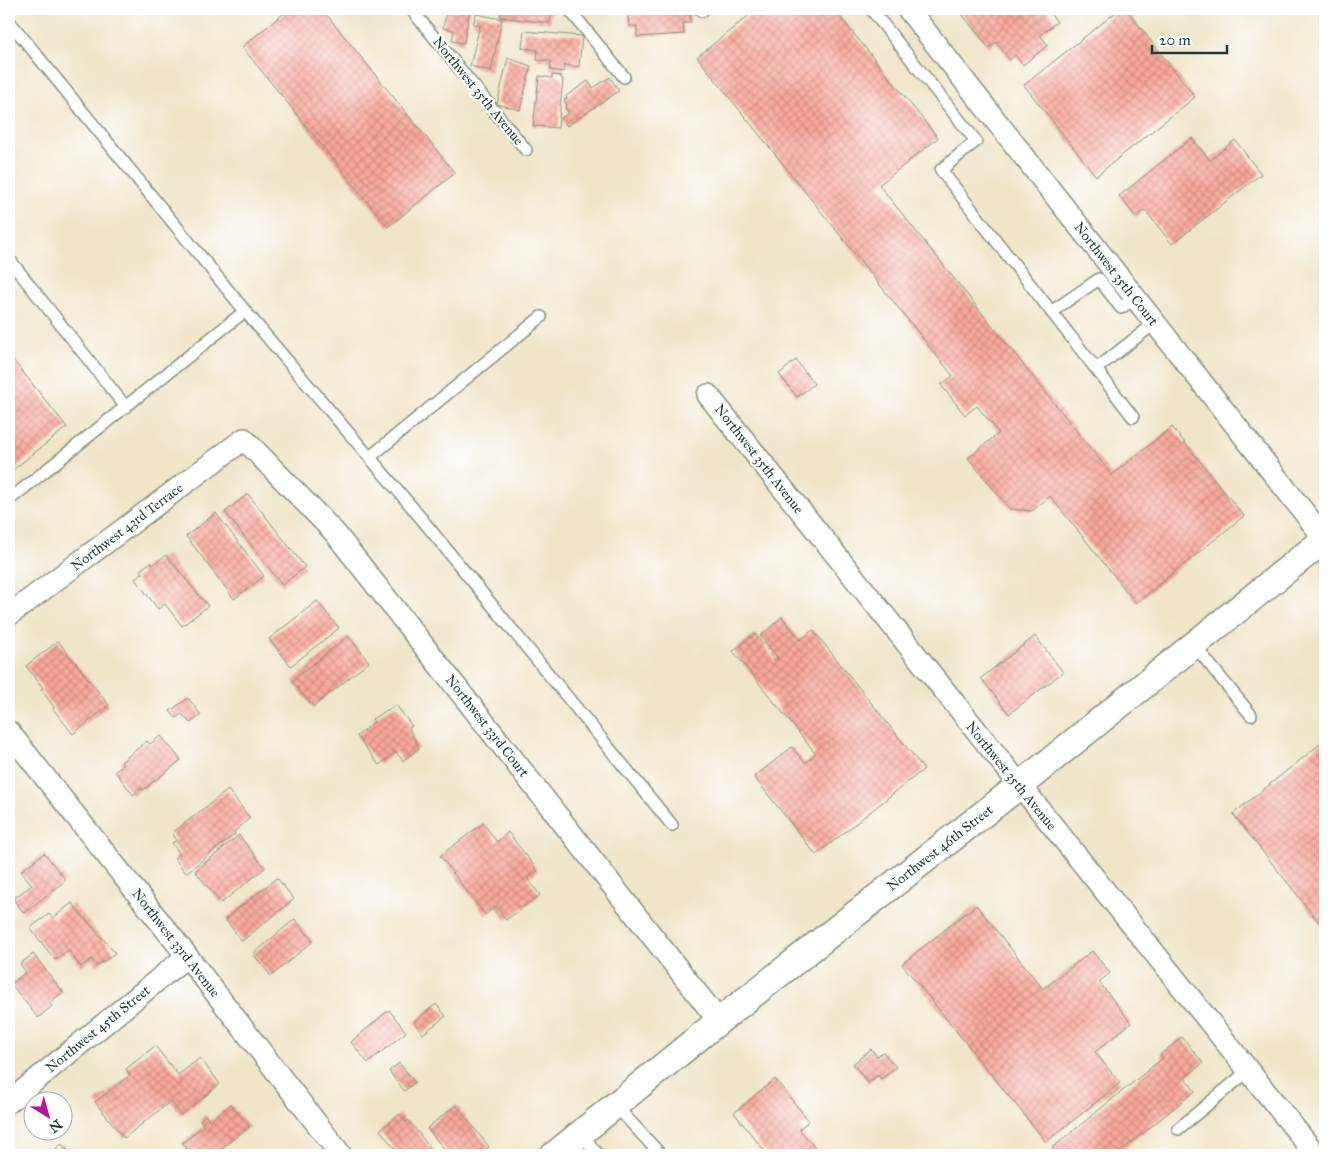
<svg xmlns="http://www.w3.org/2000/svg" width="1334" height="1164" font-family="'IM FELL Great Primer',serif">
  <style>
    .building { fill: url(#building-cross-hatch) }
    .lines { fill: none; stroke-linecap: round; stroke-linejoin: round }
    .service-casing { stroke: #88917e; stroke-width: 14 }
    .minor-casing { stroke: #88917e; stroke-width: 24 }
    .tertiary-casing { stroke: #88917e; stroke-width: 29 }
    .service { stroke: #fff; stroke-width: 11 }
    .minor { stroke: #fff; stroke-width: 21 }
    .tertiary { stroke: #fff; stroke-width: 26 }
    .labels { text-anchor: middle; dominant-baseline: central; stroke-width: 4.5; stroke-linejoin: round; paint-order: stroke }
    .street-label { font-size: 14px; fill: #1f3d34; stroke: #fff }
  </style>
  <defs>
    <pattern id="building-cross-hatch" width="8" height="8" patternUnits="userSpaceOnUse" patternTransform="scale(1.25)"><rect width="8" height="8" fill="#fba89c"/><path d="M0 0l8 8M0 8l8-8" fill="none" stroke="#cb8a80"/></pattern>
  </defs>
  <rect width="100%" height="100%" fill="#fff"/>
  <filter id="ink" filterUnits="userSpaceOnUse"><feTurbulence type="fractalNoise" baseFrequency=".02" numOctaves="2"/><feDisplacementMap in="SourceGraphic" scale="10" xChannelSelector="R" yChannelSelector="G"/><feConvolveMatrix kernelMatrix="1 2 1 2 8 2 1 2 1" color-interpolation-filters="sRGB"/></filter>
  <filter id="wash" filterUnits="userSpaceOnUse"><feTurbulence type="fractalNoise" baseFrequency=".0096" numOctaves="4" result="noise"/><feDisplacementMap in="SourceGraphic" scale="20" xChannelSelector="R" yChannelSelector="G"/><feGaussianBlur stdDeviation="1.12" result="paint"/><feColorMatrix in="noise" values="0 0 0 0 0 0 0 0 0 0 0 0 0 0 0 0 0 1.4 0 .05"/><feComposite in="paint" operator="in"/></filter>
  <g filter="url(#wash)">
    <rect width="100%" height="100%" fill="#f0e5c9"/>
    <g id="blocks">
      <!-- building -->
      <path class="building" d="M289 9H322L455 173 388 227 242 47Z
        M447 9H470L464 43 452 41 454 30 443 28Z
        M501 9H552L550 23 500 17Z
        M757 9H834L938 138 879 185 1112 475 1172 427 1244 516 1136 603 1050 496 1032 511 1010 509 968 458 999 433 977 406 965 415 941 385 953 376 697 57Z
        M958 9H1046L1057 22 1040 35 1048 45 1023 65 1015 55 1010 60 996 42 989 48Z
        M1120 9H1126L1195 97 1096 176 1024 85Z
        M690 12V23H683L684 34 637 37V26H629L628 15Z
        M476 14 502 19 491 71 470 66 480 25 473 24Z
        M524 31 582 36 579 67 564 65V72L550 70 551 61 537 60 538 50 522 48Z
        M508 58 531 66 520 110 497 104Z
        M552 75 561 76V78L563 79 558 128 533 126 539 76 552 78Z
        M610 77 619 91 567 126 561 118 569 113 565 107 567 105 564 100 567 98 566 96 588 81 593 88Z
        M1192 138 1210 160 1235 140 1261 174 1172 244 1145 210 1136 217 1119 196Z
        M9 355 67 427 9 473Z
        M796 360 814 384 797 397 779 374Z
        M248 494 305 567 282 585 225 512Z
        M216 513 264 576 234 599 186 536Z
        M166 555 208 606 182 626 165 604 158 609 135 579 142 573 140 570 151 562 153 565Z
        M317 601 339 628 291 666 269 639Z
        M782 617 800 640 813 630 924 769 816 855 754 777 792 747 805 763 816 754 733 651 755 634 775 660 778 658 760 636Z
        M348 636 369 662 313 707 292 681Z
        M1035 636 1063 672 1009 714 981 678Z
        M58 641 109 705 73 734 53 709 54 707 41 689 43 688 26 666Z
        M188 698 201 715 190 723 182 714 176 718 170 711Z
        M396 705 412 726 409 728 419 748 403 761 396 752 379 765 357 736 374 722 372 719Z
        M161 736 181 760 143 790 142 788 133 795 115 771 123 765 121 762 147 741 150 744Z
        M1325 740V930L1233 814Z
        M228 790 250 818 234 832 235 834 186 873 174 858 180 854 172 843 177 840 172 833Z
        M483 823 497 842 508 832 538 871 527 878 540 895 506 920 496 906 485 915 440 856Z
        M239 835 265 868 221 903 195 871Z
        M44 853 66 880 24 913 13 899 32 885 21 871Z
        M277 878 294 899 242 941 225 919Z
        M72 903 115 953 97 966 91 959 81 967 68 950 55 960 30 928 49 914 53 918Z
        M976 905 1043 989 1092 951 1110 973 1099 982 1131 1023 1095 1052 1120 1083 1046 1142 902 964Z
        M295 919 313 941 271 976 253 954Z
        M33 954 63 992 49 1003 52 1006 38 1018 11 984 26 972 20 964Z
        M436 1004 446 1016 423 1034 414 1022Z
        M389 1010 406 1032 368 1063 351 1042Z
        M1182 1037 1203 1063 1185 1078 1195 1091 1116 1155H1058L1052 1148 1163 1058 1160 1055Z
        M155 1046 178 1075 200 1058 220 1084 181 1115 171 1101 124 1138 95 1102 130 1075 126 1069Z
        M871 1049 877 1056 883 1052 896 1067 881 1079 878 1075 868 1083 853 1064Z
        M399 1063 415 1082 404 1091 389 1071Z
        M775 1079 809 1121 799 1129 821 1155H768L734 1113Z
        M231 1104 249 1127 213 1155H192L182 1143 204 1126 200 1120 205 1115 210 1121Z
        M456 1105 489 1147 478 1155H449L427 1128Z
        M400 1114 406 1122 408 1120 436 1155H404L402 1152 399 1154 380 1130Z
        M62 1144 71 1155H55L58 1153 55 1149Z"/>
    </g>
  </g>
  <g filter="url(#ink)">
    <use href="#blocks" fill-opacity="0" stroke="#88917e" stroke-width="1"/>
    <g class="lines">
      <!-- service casing -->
      <g class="service-casing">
        <path id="service" d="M411 9 526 150
          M569 9 624 77
          M700 9 702 11
          M871 9 976 141 941 170 1096 369 1155 323
          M9 21 245 311 9 500
          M9 259 125 406
          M245 311 411 506 672 825
          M1051 312 1099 279 1121 308 1135 298
          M1096 369 1133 417
          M370 457 541 317
          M1194 645 1251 715
          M615 1105 661 1155
          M1178 1129 1248 1071
          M581 1133 598 1155"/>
      </g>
      <!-- minor casing -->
      <g class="minor-casing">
        <path id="minor" d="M908 9 1325 539
          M708 395 1316 1155
          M9 615 244 439 335 533 719 1021
          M9 732 187 956 341 1155
          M9 1102 187 956"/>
      </g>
      <!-- tertiary casing -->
      <g class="tertiary-casing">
        <path id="tertiary" d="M554 1155 719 1021 1019 786 1325 539"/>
      </g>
      <!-- service -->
      <use href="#service" class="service"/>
      <!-- minor -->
      <use href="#minor" class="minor"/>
      <!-- tertiary -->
      <use href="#tertiary" class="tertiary"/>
    </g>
  </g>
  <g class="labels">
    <!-- street labels -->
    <g class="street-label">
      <text transform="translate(478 91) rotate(51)">Northwest 35th Avenue</text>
      <text transform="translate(1116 274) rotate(52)">Northwest 35th Court</text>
      <text transform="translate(759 459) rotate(52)">Northwest 35th Avenue</text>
      <text transform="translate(127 527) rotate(-37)">Northwest 43rd Terrace</text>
      <text transform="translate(487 726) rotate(52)">Northwest 33rd Court</text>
      <text transform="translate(1011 776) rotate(51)">Northwest 35th Avenue</text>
      <text transform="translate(940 848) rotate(-38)">Northwest 46th Street</text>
      <text transform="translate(176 943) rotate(52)">Northwest 33rd Avenue</text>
      <text transform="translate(98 1029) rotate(-39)">Northwest 45th Street</text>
    </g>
  </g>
  <!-- margin -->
  <rect width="1334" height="1164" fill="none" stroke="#fff" stroke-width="30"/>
  <!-- north arrow -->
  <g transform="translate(48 1116) rotate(143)"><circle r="24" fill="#ffffff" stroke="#a5b1ae"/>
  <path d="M0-4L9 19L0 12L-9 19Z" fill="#b5179e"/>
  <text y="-8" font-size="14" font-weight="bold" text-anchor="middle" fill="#1f3d34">N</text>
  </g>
  <!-- scale -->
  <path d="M1152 45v8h75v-8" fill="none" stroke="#1f3d34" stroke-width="2.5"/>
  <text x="1159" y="45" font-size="15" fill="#1f3d34" stroke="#ffffff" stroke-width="4" paint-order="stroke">20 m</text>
</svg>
